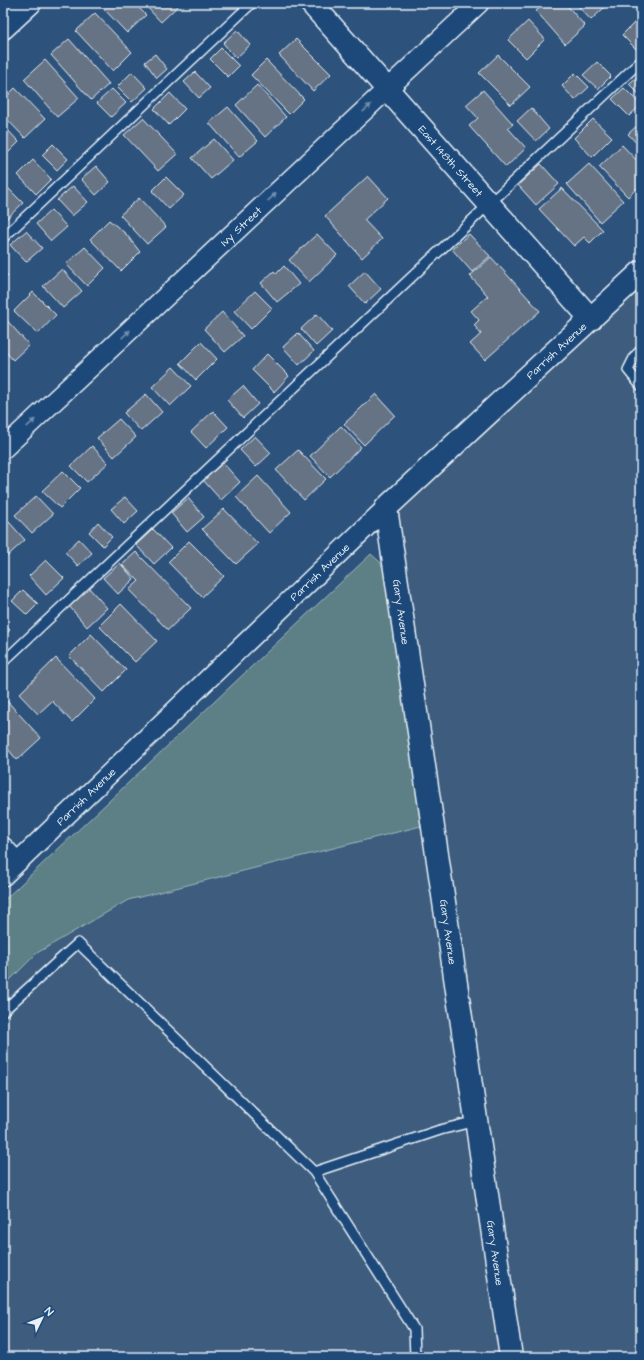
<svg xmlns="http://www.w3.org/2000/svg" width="644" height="1360" font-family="'Architects Daughter',sans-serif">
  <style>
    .built { fill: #3e5c7e }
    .green { fill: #5c8086; stroke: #a2b8bf }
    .building { fill: #657384; stroke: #e8f1f8 }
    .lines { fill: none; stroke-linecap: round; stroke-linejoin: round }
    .service-casing { stroke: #e8f1f8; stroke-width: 12 }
    .minor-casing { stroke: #e8f1f8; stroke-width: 22 }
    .tertiary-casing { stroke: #e8f1f8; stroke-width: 25 }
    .service { stroke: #1f4a7a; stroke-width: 9 }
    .minor { stroke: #1f4a7a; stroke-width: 19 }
    .tertiary { stroke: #1f4a7a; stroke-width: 22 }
    .oneway { fill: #6f8dac }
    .labels { text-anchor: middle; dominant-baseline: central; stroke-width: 3; stroke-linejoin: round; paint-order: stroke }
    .street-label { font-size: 11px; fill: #e8f1f8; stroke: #1f4a7a }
  </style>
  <rect width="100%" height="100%" fill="#2d527c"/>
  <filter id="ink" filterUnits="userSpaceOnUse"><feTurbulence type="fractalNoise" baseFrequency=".025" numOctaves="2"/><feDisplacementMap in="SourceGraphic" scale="8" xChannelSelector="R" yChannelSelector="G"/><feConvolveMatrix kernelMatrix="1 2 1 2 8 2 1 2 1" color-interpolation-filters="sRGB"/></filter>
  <g filter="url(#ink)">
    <!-- built -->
    <path class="built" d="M641 269V1357H512L386 508Z
      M425 825 501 1357H3V987L37 953 128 900Z"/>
    <!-- green -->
    <path class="green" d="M371 554 380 562 390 581 425 825 128 900 37 953 3 987V901Z"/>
    <!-- building -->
    <path class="building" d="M106 3H134L146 15 127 33 102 7Z
      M143 3H181L161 22Z
      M545 3H565L585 26 565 44 536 11Z
      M575 3H609L591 20Z
      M95 13 132 52 113 71 76 31Z
      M528 21 545 39 526 58 508 40Z
      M635 22 641 28V44L636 49 622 35Z
      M237 30 250 45 236 58 223 43Z
      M69 39 109 84 91 100 51 55Z
      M296 39 331 74 313 91 279 55Z
      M221 48 239 66 228 77 210 59Z
      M155 54 167 69 157 78 145 62Z
      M498 55 530 87 511 105 479 73Z
      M45 60 79 98 57 117 24 79Z
      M266 60 304 99 289 114 251 75Z
      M597 62 611 76 598 89 583 75Z
      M132 72 147 88 132 102 117 87Z
      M195 72 210 88 199 98 184 82Z
      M575 73 589 87 575 100 562 86Z
      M641 73V96L629 84Z
      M257 85 286 117 265 137 236 105Z
      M15 88 45 119 25 138 3 115V100Z
      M624 88 641 105 629 116 612 99Z
      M112 89 126 103 111 117 97 103Z
      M483 90 513 124 508 128 526 148 506 167 469 126 478 118 466 105Z
      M170 93 185 109 169 125 154 109Z
      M228 107 258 141 239 157 209 123Z
      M531 108 549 129 536 141 517 121Z
      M143 118 177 154 158 171 124 135Z
      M593 119 612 137 592 157 574 138Z
      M641 122V148L628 134Z
      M3 125 19 142 3 158Z
      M214 139 233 160 211 179 192 158Z
      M53 144 68 159 57 170 42 155Z
      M622 145 641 165V184L628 197 599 167Z
      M33 160 51 179 36 194 18 175Z
      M541 164 559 184 536 205 518 185Z
      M589 164 623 201 600 222 567 184Z
      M96 166 110 182 96 195 81 179Z
      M368 176 388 198 364 220 382 239 362 258 325 216Z
      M166 177 184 195 169 209 152 191Z
      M5 185 23 203 4 221 3 219V187Z
      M73 186 88 202 72 216 57 200Z
      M562 188 603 230 590 243 584 237 574 246 539 209Z
      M139 198 166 227 147 244 120 215Z
      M51 210 67 227 51 241 36 224Z
      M109 220 126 234 140 252 121 271 90 239Z
      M26 231 42 248 26 262 10 245Z
      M317 234 337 255 309 282 289 260Z
      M469 234 490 256 472 272 452 249Z
      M85 247 105 268 87 286 66 264Z
      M491 257 540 311 485 360 470 344 481 334 474 325 479 320 471 311 488 296 470 276Z
      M284 266 299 284 277 302 261 283 274 271 276 274Z
      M62 269 82 291 63 308 43 286Z
      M3 270 8 276 3 280Z
      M365 271 381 289 365 304 349 286Z
      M255 291 272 308 251 329 234 311Z
      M33 292 56 315 38 334 14 311Z
      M222 312 243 336 225 352 204 329Z
      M317 314 332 331 316 346 301 329Z
      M3 316 29 345 13 360 3 349Z
      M298 333 314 351 299 365 283 347Z
      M201 342 217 359 196 380 180 363Z
      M267 354 289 376 274 392 252 370Z
      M173 367 191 386 170 406 152 387Z
      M243 386 258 404 243 418 227 400Z
      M146 394 162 412 141 431 124 413Z
      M376 394 395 415 364 445 344 424Z
      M213 411 228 427 206 448 191 432Z
      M119 419 136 437 114 457 97 438Z
      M341 426 361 447 330 477 310 456Z
      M255 436 271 453 256 467 240 450Z
      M92 446 108 463 87 482 71 466Z
      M298 450 326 479 304 500 276 470Z
      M223 463 240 482 221 500 203 480Z
      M63 471 80 488 60 508 42 491Z
      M258 476 291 512 269 533 236 497Z
      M36 496 53 514 32 533 15 515Z
      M125 497 138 511 124 524 111 509Z
      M188 498 204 517 187 532 171 513Z
      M224 509 258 544 236 564 202 529Z
      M9 522 25 540 4 559 3 557V528Z
      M98 522 112 537 103 546 89 532Z
      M153 529 171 548 154 564 136 545Z
      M79 539 92 553 78 566 65 552Z
      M189 541 224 576 202 597 168 562Z
      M136 552 191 608 168 630 129 590 139 581 122 565Z
      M46 560 64 578 46 595 29 576Z
      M120 563 134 579 118 594 103 578Z
      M89 588 107 608 87 627 69 606Z
      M23 590 38 604 27 615 12 601Z
      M121 604 157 641 135 662 99 626Z
      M3 623 10 630 3 637Z
      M91 634 126 670 104 692 69 656Z
      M56 658 95 699 72 722 52 701 38 714 19 694Z
      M7 701 41 738 17 760 8 749 3 753V705Z"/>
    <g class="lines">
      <!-- service casing -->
      <g class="service-casing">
        <path id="service" d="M3 238 252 3
          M641 350 635 356 628 370 641 386
          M3 662 641 61
          M3 1011 78 943 314 1172 414 1329 415 1357
          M314 1172 440 1130 476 1121"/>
      </g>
      <!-- minor casing -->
      <g class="minor-casing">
        <g id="minor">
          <path id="s1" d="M3 449 479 3"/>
          <path d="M3 847 17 862"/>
          <path id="s2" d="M3 876 386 508"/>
        </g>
      </g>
      <!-- tertiary casing -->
      <g class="tertiary-casing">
        <g id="tertiary">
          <path id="s3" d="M311 3 591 319"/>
          <path d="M3 28 30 3"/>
          <path id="s4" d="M511 1357 386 508 641 272"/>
        </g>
      </g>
      <!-- service -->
      <use href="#service" class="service"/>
      <!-- minor -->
      <use href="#minor" class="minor"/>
      <!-- tertiary -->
      <use href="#tertiary" class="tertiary"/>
    </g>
    <!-- one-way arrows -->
    <defs><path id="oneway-solid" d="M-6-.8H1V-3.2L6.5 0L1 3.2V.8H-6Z"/></defs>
    <g class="oneway">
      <use href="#oneway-solid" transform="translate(367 108) rotate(-43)"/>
      <use href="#oneway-solid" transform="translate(272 197) rotate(-43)"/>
      <use href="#oneway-solid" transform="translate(126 334) rotate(-43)"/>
      <use href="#oneway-solid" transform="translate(31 423) rotate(-43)"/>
    </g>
  </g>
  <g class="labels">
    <!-- street labels -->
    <g class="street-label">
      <text stroke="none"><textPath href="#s3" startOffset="211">East 148th Street</textPath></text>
      <text stroke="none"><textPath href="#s1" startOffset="326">Ivy Street</textPath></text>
      <text stroke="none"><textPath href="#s4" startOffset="1090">Parrish Avenue</textPath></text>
      <text stroke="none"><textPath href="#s2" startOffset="439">Parrish Avenue</textPath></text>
      <text transform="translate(401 612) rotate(82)">Gary Avenue</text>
      <text stroke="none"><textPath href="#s2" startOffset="115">Parrish Avenue</textPath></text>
      <text transform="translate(448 932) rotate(82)">Gary Avenue</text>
      <text transform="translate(495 1253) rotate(82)">Gary Avenue</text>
    </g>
  </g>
  <!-- margin -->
  <rect width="644" height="1360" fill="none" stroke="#1f4a7a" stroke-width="16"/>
  <rect x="8" y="8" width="628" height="1344" fill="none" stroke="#e8f1f8" stroke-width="1.5" filter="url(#ink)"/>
  <!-- north arrow -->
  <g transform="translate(42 1318) rotate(47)" stroke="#1f4a7a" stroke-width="3" paint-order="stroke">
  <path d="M0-3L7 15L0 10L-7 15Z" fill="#e8f1f8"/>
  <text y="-6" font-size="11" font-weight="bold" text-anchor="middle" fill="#e8f1f8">N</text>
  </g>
</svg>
